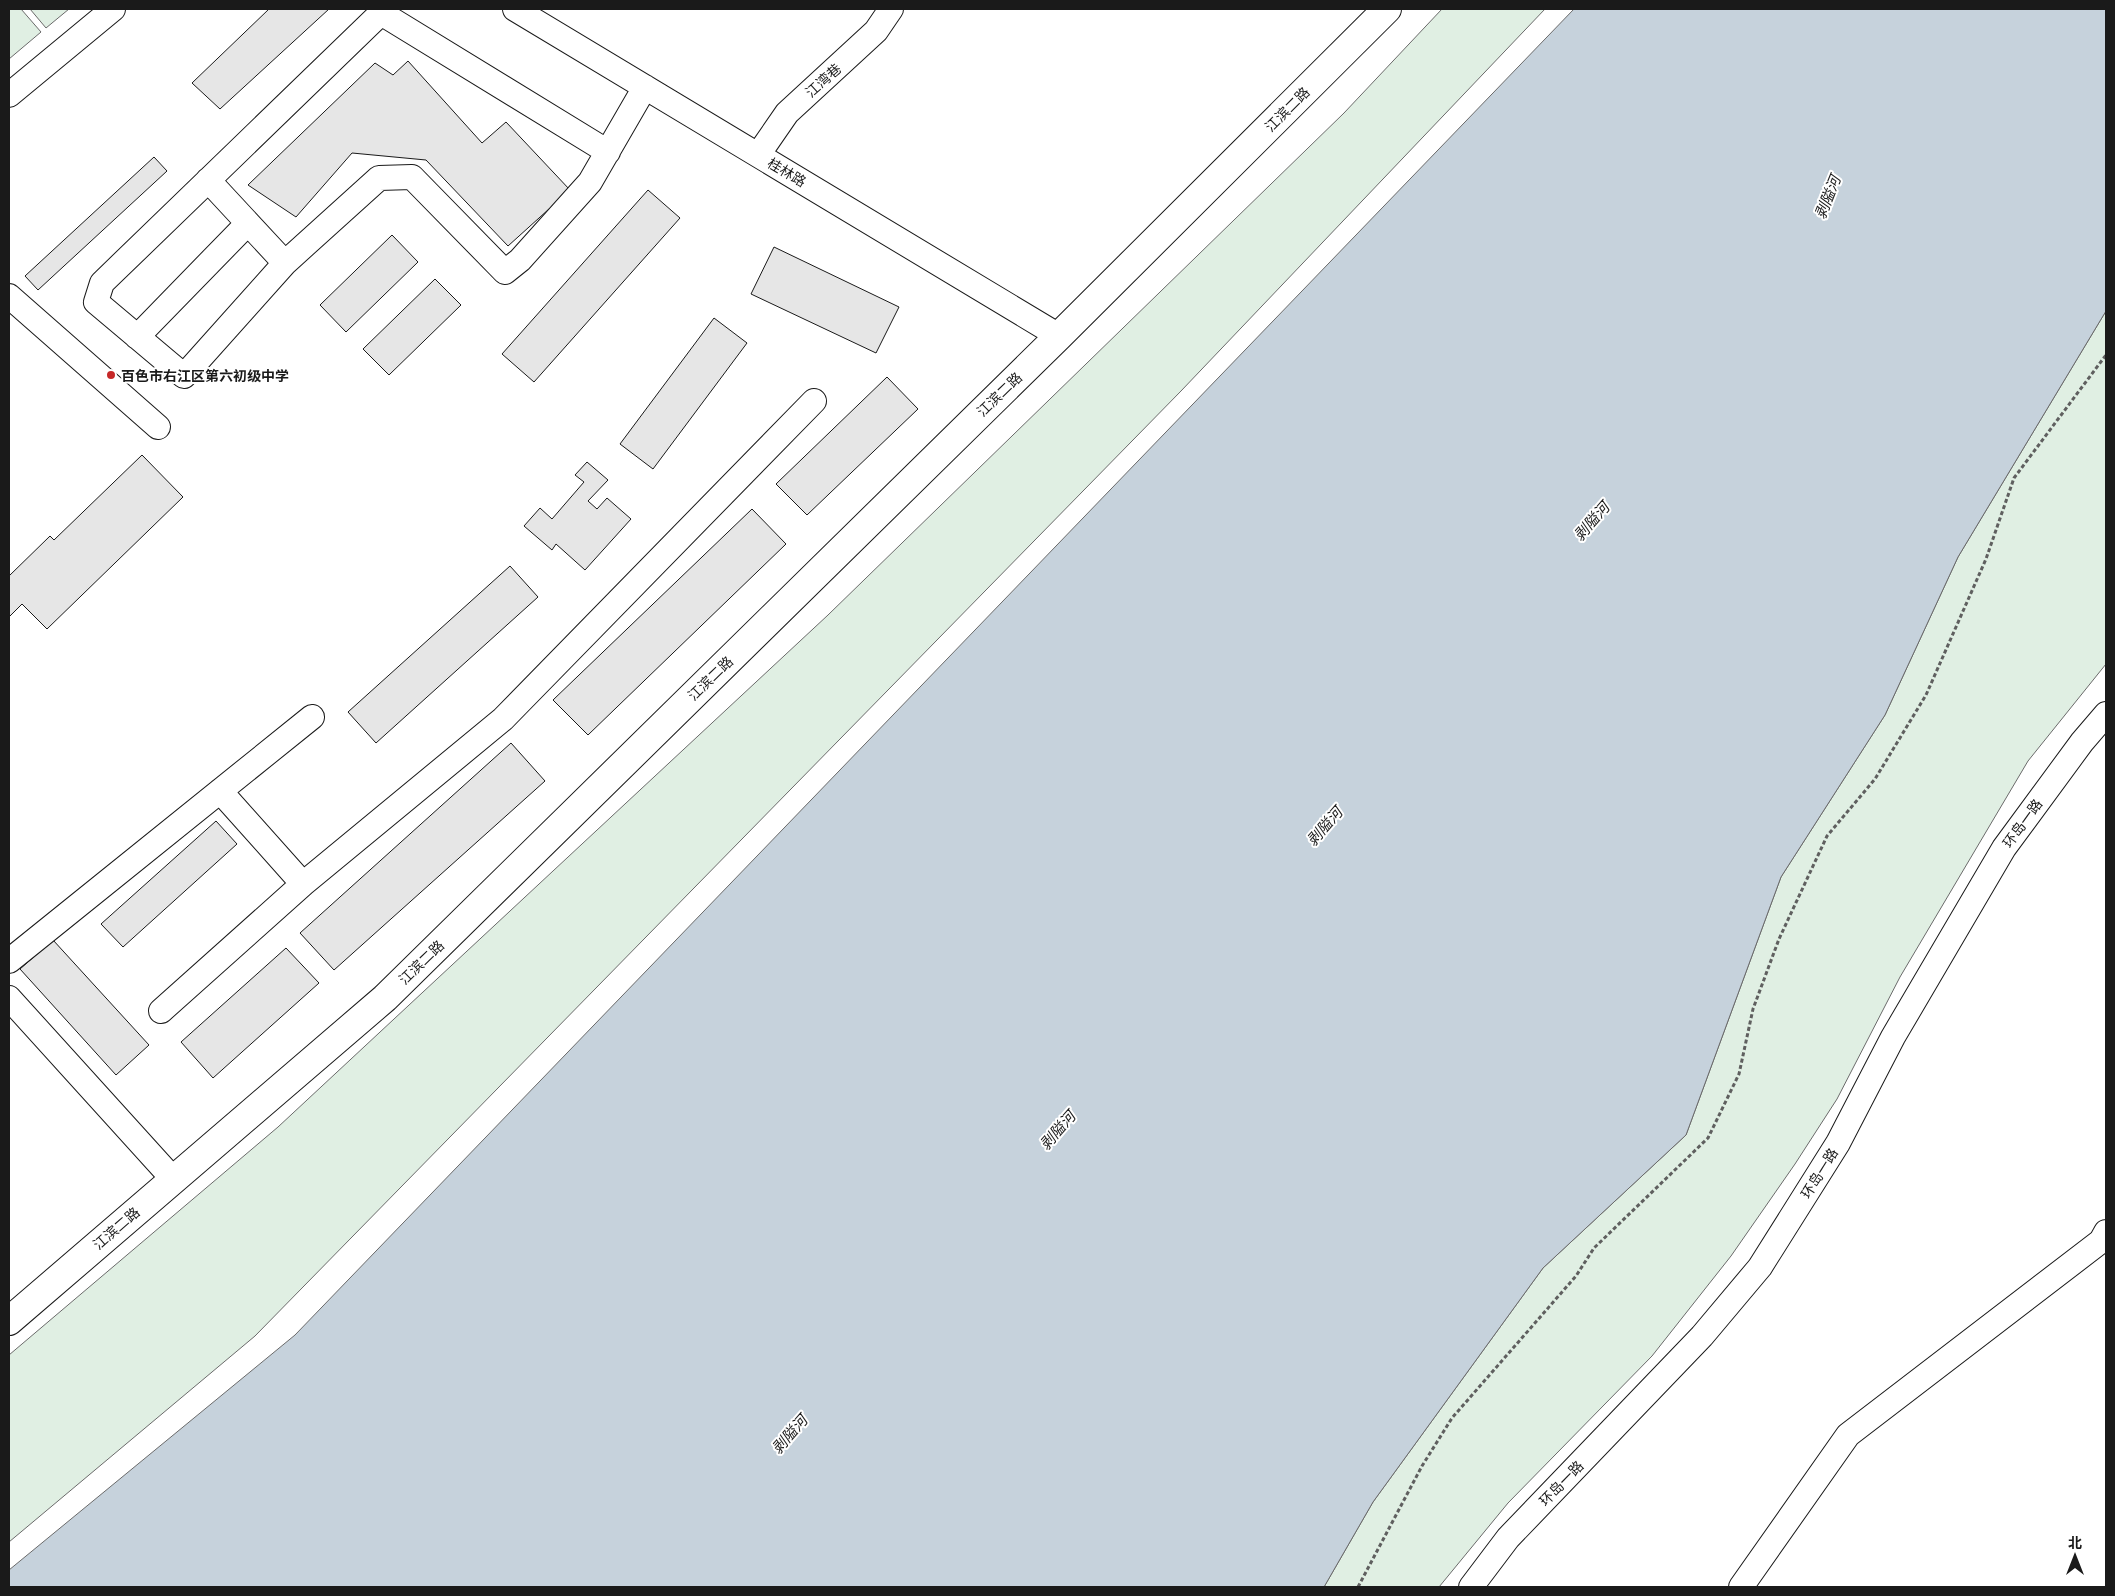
<svg xmlns="http://www.w3.org/2000/svg" width="2115" height="1596" font-family="'Noto Serif','Noto Sans SC',serif">
  <style>
    .green { fill: #e0efe3; stroke: #6a6a6a }
    .water { fill: #c6d2dc; stroke: #6a6a6a }
    .building { fill: #e6e6e6; stroke: #1a1a1a }
    .lines { fill: none; stroke-linecap: round; stroke-linejoin: round }
    .minor-casing { stroke: #1a1a1a; stroke-width: 26 }
    .major-casing { stroke: #1a1a1a; stroke-width: 30 }
    .path { stroke: #5f5f5f; stroke-width: 3; stroke-dasharray: 4 2.5; stroke-linecap: butt }
    .minor { stroke: #fff; stroke-width: 24 }
    .major { stroke: #fff; stroke-width: 28 }
    .poi-dot { fill: #c62828; stroke: #fff; stroke-width: 2 }
    .labels { text-anchor: middle; dominant-baseline: central; stroke-width: 4; stroke-linejoin: round; paint-order: stroke }
    .street-label { font-size: 14px; fill: #1a1a1a; stroke: #fff }
    .poi-label { font-size: 14px; font-weight: bold; fill: #1a1a1a; stroke: #fff; text-anchor: start }
    .water-label { font-size: 15px; font-style: italic; fill: #1a1a1a; stroke: #fff }
  </style>
  <rect width="100%" height="100%" fill="#fff"/>
  <!-- green -->
  <path class="green" d="M9 9H21L41 32 9 59Z
    M30 9H69L46 28Z
    M1442 9H1545L1181 391 255 1336 9 1542V1355L278 1127 828 615 1344 113Z
    M2106 311V664L2028 761 1900 977 1837 1099 1795 1164 1731 1256 1652 1356 1508 1503 1439 1587H1324L1373 1502 1543 1268 1686 1135 1781 877 1885 715 1958 557Z"/>
  <!-- water -->
  <path class="water" d="M1574 9H2106V311L1958 557 1885 715 1781 877 1686 1135 1543 1268 1373 1502 1324 1587H9V1570L295 1335Z"/>
  <!-- building -->
  <path class="building" d="M269 9H329L220 109 192 83Z
    M408 61 482 143 506 122 570 190 508 246 426 160 352 153 296 217 248 185 375 63 393 75Z
    M154 157 167 171 38 290 25 276Z
    M648 190 680 218 534 382 502 354Z
    M392 235 418 262 346 332 320 305Z
    M774 247 899 307 876 353 751 294Z
    M435 279 461 305 389 375 363 349Z
    M714 318 747 343 653 469 620 444Z
    M887 377 918 409 807 515 776 484Z
    M142 455 183 497 47 629 22 604 9 617V576L50 536 54 540Z
    M587 462 608 480 588 501 597 509 607 498 631 519 585 570 556 544 552 550 524 526 540 508 552 519 584 482 575 475Z
    M752 509 786 544 588 735 553 700Z
    M510 566 538 597 376 743 348 712Z
    M511 743 545 781 334 970 300 933Z
    M216 821 237 844 123 947 101 924Z
    M53 940 149 1045 116 1075 20 969Z
    M286 948 319 983 213 1078 181 1042Z"/>
  <g class="lines">
    <!-- minor casing -->
    <g class="minor-casing">
      <path id="minor" d="M515 9 1059 336
        M9 95 113 9
        M608 152 381 13 102 283 96 302 184 376 285 263 379 178 412 177 505 272 520 260 590 182 645 87
        M758 155 787 113 876 31 891 9
        M208 180 285 263
        M9 296 158 427
        M137 337 248 223
        M220 791 303 884 503 719 814 401
        M9 961 312 717
        M9 998 173 1179
        M161 1011 303 884
        M1471 1587 1508 1538 1702 1336 1760 1267 1838 1143 1893 1037 2004 848 2082 742 2106 714
        M1741 1587 1848 1435 2101 1241 2106 1232"/>
    </g>
    <!-- major casing -->
    <g class="major-casing">
      <path id="major" d="M9 1321 385 998 1059 336 1387 9"/>
    </g>
    <!-- path -->
    <path class="path" d="M1358 1587 1422 1466 1452 1418 1576 1276 1594 1248 1708 1138 1739 1074 1753 1009 1779 939 1827 836 1875 779 1926 695 1986 559 2014 478 2106 355"/>
    <!-- minor -->
    <use href="#minor" class="minor"/>
    <!-- major -->
    <use href="#major" class="major"/>
  </g>
  <!-- markers -->
  <circle class="poi-dot" cx="111" cy="375" r="5"/>
  <g class="labels">
    <!-- street labels -->
    <g class="street-label">
      <text transform="translate(823 80) rotate(-42)">江湾巷</text>
      <text transform="translate(1287 109) rotate(-45)">江滨二路</text>
      <text transform="translate(787 172) rotate(31)">桂林路</text>
      <text transform="translate(999 394) rotate(-44)">江滨二路</text>
      <text transform="translate(710 678) rotate(-44)">江滨二路</text>
      <text transform="translate(2022 823) rotate(-54)">环岛一路</text>
      <text transform="translate(421 962) rotate(-44)">江滨二路</text>
      <text transform="translate(1819 1173) rotate(-58)">环岛一路</text>
      <text transform="translate(116 1228) rotate(-41)">江滨二路</text>
      <text transform="translate(1561 1483) rotate(-46)">环岛一路</text>
    </g>
    <!-- poi labels -->
    <g class="poi-label">
      <text x="121" y="375">百色市右江区第六初级中学</text>
    </g>
    <!-- water labels -->
    <g class="water-label">
      <text transform="translate(1827 197) rotate(-68)">剥隘河</text>
      <text transform="translate(1591 521) rotate(-49)">剥隘河</text>
      <text transform="translate(1324 826) rotate(-49)">剥隘河</text>
      <text transform="translate(1057 1130) rotate(-49)">剥隘河</text>
      <text transform="translate(789 1434) rotate(-49)">剥隘河</text>
    </g>
  </g>
  <!-- border -->
  <rect width="2115" height="1596" fill="none" stroke="#1a1a1a" stroke-width="20"/>
  <!-- north arrow -->
  <g transform="translate(2075 1556)" stroke="#ffffff" stroke-width="4" paint-order="stroke">
  <path d="M0-4L9 19L0 12L-9 19Z" fill="#1a1a1a"/>
  <text y="-8" font-size="14" font-weight="bold" text-anchor="middle" fill="#1a1a1a">北</text>
  </g>
</svg>
